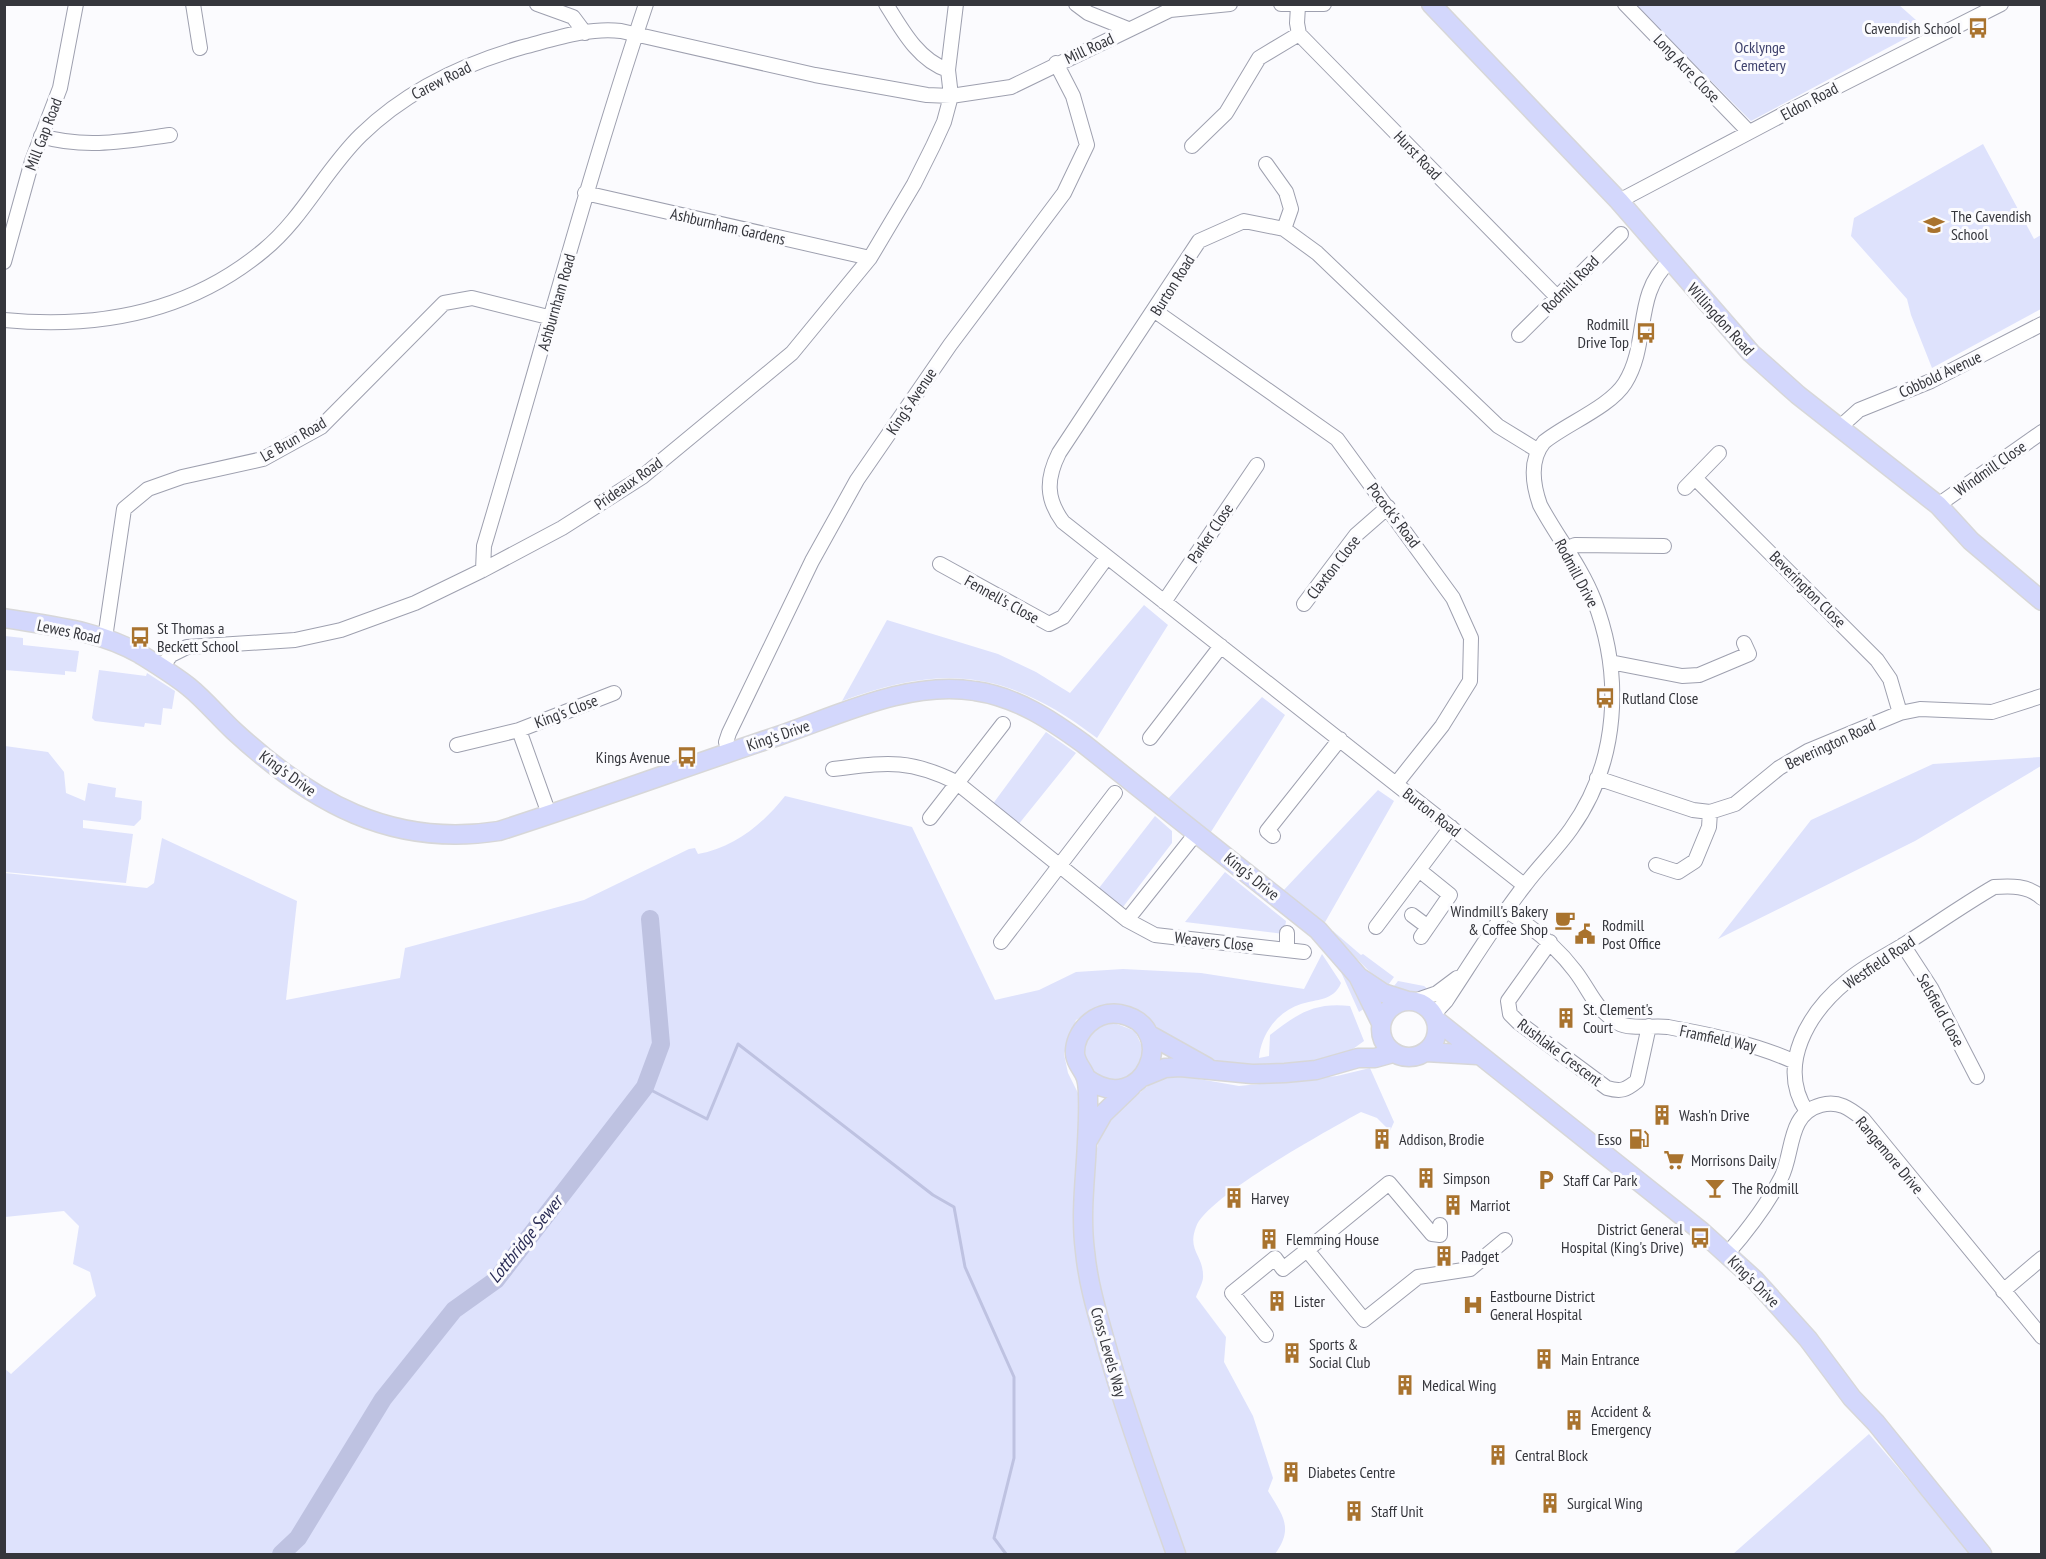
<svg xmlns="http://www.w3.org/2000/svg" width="2046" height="1559" font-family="'PT Sans Narrow',sans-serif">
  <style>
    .green { fill: #dee2fc }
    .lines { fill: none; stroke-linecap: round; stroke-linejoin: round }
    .stream { stroke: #bec2e1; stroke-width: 3 }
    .river { stroke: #bec2e1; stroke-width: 18 }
    .minor-casing { stroke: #9ea0af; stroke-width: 16 }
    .major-casing { stroke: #d7d7d8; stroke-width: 21 }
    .minor { stroke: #fff; stroke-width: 14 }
    .major { stroke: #d3d7fc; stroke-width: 18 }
    .labels { text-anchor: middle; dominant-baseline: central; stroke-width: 6; stroke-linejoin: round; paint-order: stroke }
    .poi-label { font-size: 16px; fill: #35363c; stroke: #fbfbfe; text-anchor: start }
    .park-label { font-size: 16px; fill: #3f426d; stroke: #fbfbfe }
    .street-label { font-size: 16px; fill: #35363c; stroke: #fbfbfe }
    .water-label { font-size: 18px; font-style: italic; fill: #2a2c55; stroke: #fbfbfe }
  </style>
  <rect width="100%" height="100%" fill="#fbfbfe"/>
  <!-- green -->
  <path class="green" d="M1635 5H1899L1925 28 1751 121Z
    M1983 144 2034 239 2041 235V309L1932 368 1911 315 1907 299 1851 236 1854 218Z
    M1144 605 1168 625 1097 738C1009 671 945 663 842 701L887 620 998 654 1036 672 1070 693Z
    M5 636 23 638V645L79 651 76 672 65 671V675L5 670Z
    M99 670 146 676 147 673 175 691 172 709 163 708 161 725 145 723 144 727 95 721 92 718Z
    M1262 697 1285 715 1209 835 1166 801Z
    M1046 732 1076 753 1018 825 992 805Z
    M5 746 48 752 64 772 66 793 85 801 88 783 116 788 115 797 142 801 141 819 134 826 83 820V828L133 834 126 883 5 872Z
    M2041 757V766L1915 841 1718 939 1811 820 1933 764Z
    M1378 790 1394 801 1324 924 1282 892Z
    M785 796 912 827 995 1000 1039 990 1076 972 1123 969 1201 973 1304 989 1322 954 1341 983C1334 1001 1316 999 1301 1004 1277 1012 1261 1034 1259 1058L1269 1056 1270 1035C1297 1014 1314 1002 1350 1006L1364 1041 1342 1057 1295 1067 1230 1064 1203 1058 1177 1043 1132 1007 1107 1004 1076 1020 1064 1054 1068 1073 1080 1097 1075 1191 1077 1264 1087 1310 1168 1554H5L4 1368 11 1374 96 1296 90 1272 73 1264 79 1226 64 1211 5 1217V873L147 888 154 883 162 838 297 901 286 1000 400 978 405 948 584 900 689 849 695 848 698 854C734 848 763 824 785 796Z
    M1155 816 1172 831V843L1123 907 1099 888Z
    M1225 872 1286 921 1284 934 1185 922Z
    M1333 931 1361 955 1363 954 1394 977 1386 988 1331 933Z
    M1336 961 1367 1007 1359 1012Z
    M1398 981 1424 986 1430 991 1411 994 1390 991Z
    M1112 1022 1135 1031 1145 1053 1133 1080 1097 1082 1082 1056C1086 1037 1093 1027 1112 1022Z
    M1370 1068 1394 1122 1390 1131 1377 1118 1361 1112C1330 1129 1206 1197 1196 1227 1187 1250 1203 1255 1203 1275 1204 1281 1198 1291 1196 1297L1226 1337 1224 1362 1253 1416 1273 1478 1268 1491C1283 1516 1294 1528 1275 1554H1183L1101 1305 1093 1256 1090 1199 1091 1178 1100 1134 1115 1113 1154 1081 1176 1075 1239 1086 1337 1076Z
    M1869 1434 1972 1554H1733Z"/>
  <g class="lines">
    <!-- stream -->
    <path class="stream" d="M645 1087 707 1119 738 1044 933 1195 954 1207 965 1267 1014 1377V1458L994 1538 1006 1554"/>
    <!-- river -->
    <path class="river" d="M281 1554 298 1538 383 1399 454 1310 496 1280 645 1087 661 1044 650 919"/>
    <!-- minor casing -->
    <g class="minor-casing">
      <path id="minor" d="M193 4 200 48
        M537 4 573 17 585 33
        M886 4C902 30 919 61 948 70
        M1076 4 1088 13 1128 29
        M1281 4H1324
        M1625 4 1749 132
        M1298 6 1297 23 1299 34 1557 297
        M41 136C85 149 126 141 170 135
        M1192 146 1226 113 1259 58 1299 34
        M1266 164 1286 192 1291 209 1284 229
        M585 193 870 258
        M1619 201 1801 105 2001 4
        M4 262 32 161 60 88 76 4
        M1155 311 1337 439 1453 598 1471 638 1470 681 1442 726 1396 784
        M4 320C98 329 190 312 264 250 303 218 325 170 361 135 406 91 463 64 523 47 554 39 589 27 621 31L815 75 927 95 951 96 1011 87 1170 10 1230 4
        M1519 335 1621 234
        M1840 427 1859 410 1931 381 2042 324
        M1695 478 1877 660 1890 679 1900 713
        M1685 488 1719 453
        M1938 505 2042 432
        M1566 549 1575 545 1664 546
        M940 564 1049 624 1063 617 1107 557
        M483 570 484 546C538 366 586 183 646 4
        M1164 602 1257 465
        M1304 604 1356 535 1388 507
        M105 638 124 509 148 489 182 477 263 459 321 427 444 303 472 298 552 318
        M1610 662 1682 676 1699 675 1749 654 1744 643
        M161 668 171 655 187 647 295 640 341 630 415 603 483 570 562 528 642 477 792 353 870 258 914 184 933 146 944 122 951 96 948 70 956 4
        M519 730 549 814
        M1150 738 1221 646
        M457 745 519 730 614 693
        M729 752 726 742 729 733 812 561 857 480 950 345 1064 193 1087 145 1073 96 1056 63
        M833 769C885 763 907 758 956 782L1127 920 1155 935 1304 952
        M1597 778 1693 810 1710 812 1735 804 1779 768 1808 751 1900 713 1920 709 1992 712 2042 696
        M930 818 1003 724
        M1273 836 1267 831 1340 739
        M1656 865 1678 872 1695 861 1709 827 1710 812
        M1419 870 1450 895 1421 937
        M1524 885 1063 522C1046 499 1046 479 1059 453L1199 241 1244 221 1284 229 1317 253 1498 426 1537 450
        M1507 911C1534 928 1556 946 1575 971 1591 992 1594 1008 1618 1023 1631 1030 1653 1025 1668 1027 1711 1035 1756 1044 1795 1062
        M1412 915 1428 927
        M1127 920 1197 832
        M1376 927 1451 827
        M1001 942 1115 793
        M1550 942 1508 1001 1510 1014 1518 1022 1607 1088C1621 1092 1626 1090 1637 1081L1649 1026
        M1903 945 1931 988 1977 1077
        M1287 949V933
        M1414 1001 1437 993 1457 978
        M1434 1014 1446 1001C1472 962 1496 922 1525 885 1539 866 1557 849 1571 829 1619 762 1623 675 1594 600 1581 566 1557 537 1540 505 1533 485 1529 460 1544 442 1566 424 1610 407 1625 383 1650 343 1633 294 1670 261
        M1807 1112C1776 1065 1809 1012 1847 981 1864 966 1886 956 1905 944 1935 925 1963 905 1994 887 2011 886 2028 885 2042 898
        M1440 1225V1235L1432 1234 1389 1183 1307 1250 1364 1320 1418 1277 1470 1269 1505 1240
        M1727 1254C1748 1230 1766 1207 1781 1178 1794 1153 1787 1114 1821 1105 1839 1100 1850 1109 1863 1119L2042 1337
        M2003 1291 2042 1258
        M1266 1335 1232 1293 1275 1258 1283 1269 1307 1250"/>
    </g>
    <!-- major casing -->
    <g class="major-casing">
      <path id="major" d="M1431 4 1619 201 1751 353 1798 395 1938 505 1971 541 2042 601
        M4 618C51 626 98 630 140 654 156 664 174 675 189 687 205 700 219 717 234 731 311 802 391 848 499 831 593 801 685 767 778 736 839 715 909 680 975 691 1017 697 1051 720 1084 744L1318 930 1358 976 1381 1023
        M1359 977 1383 993 1408 1001
        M1381 1029a28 28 0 1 1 56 0a28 28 0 1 1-56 0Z
        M1436 1020 1701 1231 1755 1280 1808 1339 1852 1398 1876 1423 1982 1554
        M1148 1034 1207 1067
        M1426 1052 1477 1055
        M1143 1077 1165 1068 1180 1067 1252 1074 1285 1073 1316 1070 1358 1058H1375L1393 1053
        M1086 1078C1144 1121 1182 1026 1120 1014 1096 1010 1074 1031 1075 1054 1076 1064 1083 1069 1086 1078 1090 1091 1087 1144 1086 1160 1084 1190 1081 1220 1085 1251 1088 1284 1098 1316 1107 1348 1127 1418 1152 1486 1176 1554
        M1087 1142 1103 1114 1132 1086"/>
    </g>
    <!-- minor -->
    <use href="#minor" class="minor"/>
    <!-- major -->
    <use href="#major" class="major"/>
  </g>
  <!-- icons -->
  <defs>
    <g id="bus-bare" transform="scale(1.62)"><path d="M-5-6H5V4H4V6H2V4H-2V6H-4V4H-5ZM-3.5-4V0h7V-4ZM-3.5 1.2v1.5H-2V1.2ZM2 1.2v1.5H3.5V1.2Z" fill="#a9732e" stroke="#fbfbfe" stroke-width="2.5" paint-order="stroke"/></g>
    <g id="school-bare" transform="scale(1.62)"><path d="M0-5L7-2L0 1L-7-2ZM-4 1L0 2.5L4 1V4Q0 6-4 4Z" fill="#a9732e" stroke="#fbfbfe" stroke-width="2.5" paint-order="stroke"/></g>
    <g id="cafe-bare" transform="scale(1.62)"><path d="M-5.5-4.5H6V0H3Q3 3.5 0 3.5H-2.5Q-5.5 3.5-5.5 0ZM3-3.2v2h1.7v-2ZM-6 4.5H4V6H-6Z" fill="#a9732e" stroke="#fbfbfe" stroke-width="2.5" paint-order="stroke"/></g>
    <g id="civic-bare" transform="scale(1.62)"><path d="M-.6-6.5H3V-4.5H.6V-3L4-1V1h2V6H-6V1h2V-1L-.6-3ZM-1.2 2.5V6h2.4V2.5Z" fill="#a9732e" stroke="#fbfbfe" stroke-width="2.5" paint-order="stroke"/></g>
    <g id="building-bare" transform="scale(1.62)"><path d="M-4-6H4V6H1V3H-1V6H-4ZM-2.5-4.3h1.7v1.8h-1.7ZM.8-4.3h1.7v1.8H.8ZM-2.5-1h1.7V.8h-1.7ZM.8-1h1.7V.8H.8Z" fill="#a9732e" stroke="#fbfbfe" stroke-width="2.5" paint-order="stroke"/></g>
    <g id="fuel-bare" transform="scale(1.62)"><path d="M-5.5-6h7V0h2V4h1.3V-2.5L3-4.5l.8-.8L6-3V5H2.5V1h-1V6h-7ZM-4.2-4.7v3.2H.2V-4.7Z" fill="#a9732e" stroke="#fbfbfe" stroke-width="2.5" paint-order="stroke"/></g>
    <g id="supermarket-bare" transform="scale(1.62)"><path d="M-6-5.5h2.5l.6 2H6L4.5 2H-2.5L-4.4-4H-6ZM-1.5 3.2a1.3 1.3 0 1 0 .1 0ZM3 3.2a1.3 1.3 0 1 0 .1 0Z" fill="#a9732e" stroke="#fbfbfe" stroke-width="2.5" paint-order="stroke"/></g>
    <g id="parking-bare" transform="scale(1.62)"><path d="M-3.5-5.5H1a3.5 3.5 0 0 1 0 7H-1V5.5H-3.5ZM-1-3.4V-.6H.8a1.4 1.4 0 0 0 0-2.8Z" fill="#a9732e" stroke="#fbfbfe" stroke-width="2.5" paint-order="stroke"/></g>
    <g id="bar-bare" transform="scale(1.62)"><path d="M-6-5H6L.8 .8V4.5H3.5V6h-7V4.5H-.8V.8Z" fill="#a9732e" stroke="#fbfbfe" stroke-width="2.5" paint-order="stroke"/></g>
    <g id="hospital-bare" transform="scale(1.62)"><path d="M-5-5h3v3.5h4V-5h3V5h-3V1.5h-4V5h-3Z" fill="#a9732e" stroke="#fbfbfe" stroke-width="2.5" paint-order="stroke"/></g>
  </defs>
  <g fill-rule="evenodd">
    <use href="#bus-bare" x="1978" y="28"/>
    <use href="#school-bare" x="1934" y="225"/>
    <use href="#bus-bare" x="1646" y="333"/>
    <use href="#bus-bare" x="140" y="637"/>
    <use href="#bus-bare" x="1605" y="698"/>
    <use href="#bus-bare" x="687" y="757"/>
    <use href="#cafe-bare" x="1565" y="920"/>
    <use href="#civic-bare" x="1585" y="934"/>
    <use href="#building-bare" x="1566" y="1018"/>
    <use href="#building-bare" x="1662" y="1115"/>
    <use href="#building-bare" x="1382" y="1139"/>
    <use href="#fuel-bare" x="1639" y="1139"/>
    <use href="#supermarket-bare" x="1674" y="1160"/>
    <use href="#building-bare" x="1426" y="1178"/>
    <use href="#parking-bare" x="1546" y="1180"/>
    <use href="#bar-bare" x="1715" y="1188"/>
    <use href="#building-bare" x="1234" y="1198"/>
    <use href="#building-bare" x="1453" y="1205"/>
    <use href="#bus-bare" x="1700" y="1238"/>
    <use href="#building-bare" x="1269" y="1239"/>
    <use href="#building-bare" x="1444" y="1256"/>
    <use href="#building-bare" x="1277" y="1301"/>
    <use href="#hospital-bare" x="1473" y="1305"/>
    <use href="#building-bare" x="1292" y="1353"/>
    <use href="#building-bare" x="1544" y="1359"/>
    <use href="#building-bare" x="1405" y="1385"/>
    <use href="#building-bare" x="1574" y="1420"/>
    <use href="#building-bare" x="1498" y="1455"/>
    <use href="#building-bare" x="1291" y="1472"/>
    <use href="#building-bare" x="1550" y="1503"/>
    <use href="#building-bare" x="1354" y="1511"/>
  </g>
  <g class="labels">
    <!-- poi labels -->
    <g class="poi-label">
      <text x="1961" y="28" text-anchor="end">Cavendish School</text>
      <text x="1951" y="216">The Cavendish<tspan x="1951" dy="18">School</tspan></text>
      <text x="1629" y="324" text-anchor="end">Rodmill<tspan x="1629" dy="18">Drive Top</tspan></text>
      <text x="157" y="628">St Thomas a<tspan x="157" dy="18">Beckett School</tspan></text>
      <text x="1622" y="698">Rutland Close</text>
      <text x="670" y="757" text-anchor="end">Kings Avenue</text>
      <text x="1548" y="911" text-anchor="end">Windmill's Bakery<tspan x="1548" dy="18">&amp; Coffee Shop</tspan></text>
      <text x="1602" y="925">Rodmill<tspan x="1602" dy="18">Post Office</tspan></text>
      <text x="1583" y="1009">St. Clement's<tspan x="1583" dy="18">Court</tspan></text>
      <text x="1679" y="1115">Wash'n Drive</text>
      <text x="1399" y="1139">Addison, Brodie</text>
      <text x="1622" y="1139" text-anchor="end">Esso</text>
      <text x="1691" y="1160">Morrisons Daily</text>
      <text x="1443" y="1178">Simpson</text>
      <text x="1563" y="1180">Staff Car Park</text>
      <text x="1732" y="1188">The Rodmill</text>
      <text x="1251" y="1198">Harvey</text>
      <text x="1470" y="1205">Marriot</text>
      <text x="1683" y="1229" text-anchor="end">District General<tspan x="1683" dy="18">Hospital (King's Drive)</tspan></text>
      <text x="1286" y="1239">Flemming House</text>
      <text x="1461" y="1256">Padget</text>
      <text x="1490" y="1296">Eastbourne District<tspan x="1490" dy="18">General Hospital</tspan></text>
      <text x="1294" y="1301">Lister</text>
      <text x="1309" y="1344">Sports &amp;<tspan x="1309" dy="18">Social Club</tspan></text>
      <text x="1561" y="1359">Main Entrance</text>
      <text x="1422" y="1385">Medical Wing</text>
      <text x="1591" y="1411">Accident &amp;<tspan x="1591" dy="18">Emergency</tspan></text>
      <text x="1515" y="1455">Central Block</text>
      <text x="1308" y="1472">Diabetes Centre</text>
      <text x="1567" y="1503">Surgical Wing</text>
      <text x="1371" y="1511">Staff Unit</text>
    </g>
    <!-- park labels -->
    <g class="park-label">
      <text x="1760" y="47">Ocklynge<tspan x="1760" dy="18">Cemetery</tspan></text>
    </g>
    <!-- street labels -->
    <g class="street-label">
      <text transform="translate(1089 48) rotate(-25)">Mill Road</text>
      <text transform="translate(1687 68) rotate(46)">Long Acre Close</text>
      <text transform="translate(441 80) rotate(-27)">Carew Road</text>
      <text transform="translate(1809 101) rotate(-28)">Eldon Road</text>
      <text transform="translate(43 134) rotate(-69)">Mill Gap Road</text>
      <text transform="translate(1418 155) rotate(46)">Hurst Road</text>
      <text transform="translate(728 226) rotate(13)">Ashburnham Gardens</text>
      <text transform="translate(1570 284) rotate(-45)">Rodmill Road</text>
      <text transform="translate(1172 285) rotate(-58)">Burton Road</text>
      <text transform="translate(556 302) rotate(-74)">Ashburnham Road</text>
      <text transform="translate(1721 319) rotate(48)">Willingdon Road</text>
      <text transform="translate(1940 374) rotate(-25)">Cobbold Avenue</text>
      <text transform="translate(911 401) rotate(-56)">King's Avenue</text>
      <text transform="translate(293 439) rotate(-30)">Le Brun Road</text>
      <text transform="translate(1990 468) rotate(-35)">Windmill Close</text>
      <text transform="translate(628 483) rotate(-35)">Prideaux Road</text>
      <text transform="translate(1394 515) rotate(53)">Pocock's Road</text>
      <text transform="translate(1210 533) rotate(-56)">Parker Close</text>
      <text transform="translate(1333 567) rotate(-52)">Claxton Close</text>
      <text transform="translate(1577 573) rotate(62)">Rodmill Drive</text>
      <text transform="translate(1808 589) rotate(45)">Beverington Close</text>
      <text transform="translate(1002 599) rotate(29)">Fennell's Close</text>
      <text transform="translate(69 631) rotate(12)">Lewes Road</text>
      <text transform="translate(566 711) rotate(-21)">King's Close</text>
      <text transform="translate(778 735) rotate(-19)">King's Drive</text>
      <text transform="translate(1830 744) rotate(-25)">Beverington Road</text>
      <text transform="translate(288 773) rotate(36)">King's Drive</text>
      <text transform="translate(1432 812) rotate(38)">Burton Road</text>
      <text transform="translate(1252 876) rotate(39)">King's Drive</text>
      <text transform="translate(1214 941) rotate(6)">Weavers Close</text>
      <text transform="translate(1879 962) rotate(-34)">Westfield Road</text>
      <text transform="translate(1941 1010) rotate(61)">Selsfield Close</text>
      <text transform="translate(1718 1038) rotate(12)">Framfield Way</text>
      <text transform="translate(1560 1052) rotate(37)">Rushlake Crescent</text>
      <text transform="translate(1890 1155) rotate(50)">Rangemore Drive</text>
      <text transform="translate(1754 1281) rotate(45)">King's Drive</text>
      <text transform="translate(1109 1352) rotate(74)">Cross Levels Way</text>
    </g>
    <!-- water labels -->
    <g class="water-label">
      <text transform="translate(525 1239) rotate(-51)">Lottbridge Sewer</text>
    </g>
  </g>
  <!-- border -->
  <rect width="2046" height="1559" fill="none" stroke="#35363c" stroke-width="12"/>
</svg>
